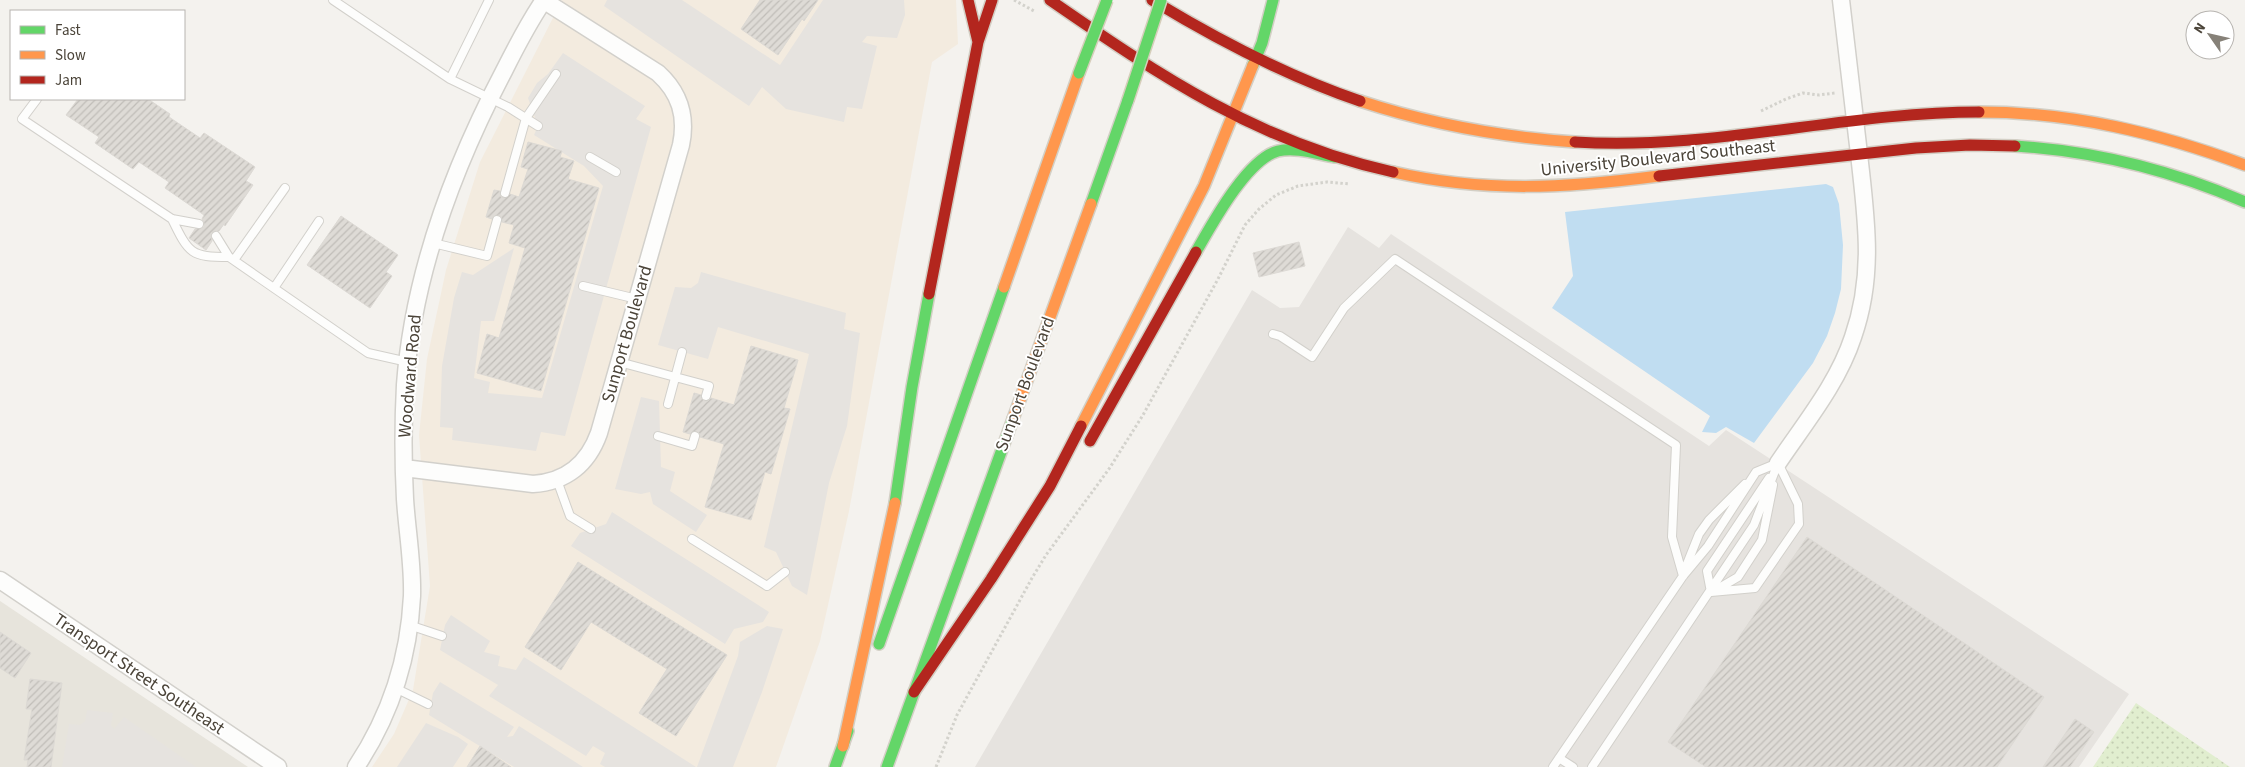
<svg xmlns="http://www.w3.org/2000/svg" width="2245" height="767" font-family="'Source Sans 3',sans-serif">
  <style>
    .residential { fill: #e7e4dc }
    .commercial { fill: #f3ebdf }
    .grass { fill: url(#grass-dots) }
    .parking { fill: #e6e3df }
    .water { fill: #c0ddf1 }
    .building { fill: url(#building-hatch); stroke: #dcd9d4 }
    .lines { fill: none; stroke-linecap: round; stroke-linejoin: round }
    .lane-casing { stroke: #d2d0cb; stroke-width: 10 }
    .street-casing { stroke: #d2d0cb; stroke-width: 19 }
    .fast-casing { stroke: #d3cfc5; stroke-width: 14 }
    .slow-casing { stroke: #d3cfc5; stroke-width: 14 }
    .jam-casing { stroke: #d3cfc5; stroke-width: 14 }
    .path { stroke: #d3d2cc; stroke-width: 3; stroke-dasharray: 2.5 2.5; stroke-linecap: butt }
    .lane { stroke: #fdfdfc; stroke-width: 8 }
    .street { stroke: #fdfdfc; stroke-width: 16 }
    .fast { stroke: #63d668; stroke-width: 11 }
    .slow { stroke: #ff974d; stroke-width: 11 }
    .jam { stroke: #b3261e; stroke-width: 11 }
    .fast-bridge-casing { stroke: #d6cebb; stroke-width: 14; stroke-linecap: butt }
    .fast-bridge { stroke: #63d668; stroke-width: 11 }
    .labels { text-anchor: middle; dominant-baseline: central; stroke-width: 4; stroke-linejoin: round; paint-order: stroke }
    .street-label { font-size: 18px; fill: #4b4439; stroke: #fff }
  </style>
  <defs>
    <pattern id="grass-dots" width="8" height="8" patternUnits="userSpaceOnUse" patternTransform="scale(1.25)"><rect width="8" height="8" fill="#e1eecf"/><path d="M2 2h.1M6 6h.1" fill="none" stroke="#c3cdb2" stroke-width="1.8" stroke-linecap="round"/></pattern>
    <pattern id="building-hatch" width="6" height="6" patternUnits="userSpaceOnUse" patternTransform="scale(1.25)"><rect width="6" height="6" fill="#dedbd6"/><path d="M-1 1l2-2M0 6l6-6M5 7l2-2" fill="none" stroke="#c0bdb8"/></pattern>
  </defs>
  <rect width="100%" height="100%" fill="#f4f2ee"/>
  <!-- residential -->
  <path class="residential" d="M0 601 248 767H0Z"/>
  <!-- commercial -->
  <path class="commercial" d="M562 0H956L958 44 932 62 849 511 820 641 776 767H372L394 734 413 690 430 586 419 435 427 359 446 270 480 162Z"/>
  <!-- grass -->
  <path class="grass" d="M2136 703 2230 767H2093Z"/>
  <!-- parking -->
  <path class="parking" d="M607 0H682L780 65 823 0H904L905 15 897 38 867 36 862 42 877 46 862 109 847 107 844 122 786 109 762 87 749 106 604 6Z
    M563 53 645 106 636 119 651 127 565 436 541 432 536 451 452 440 453 428 440 427 442 366 454 298 462 272 473 275 514 248 494 321H481L474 378 490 382 488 393 542 398 603 186 584 166 534 135 538 126 528 98 537 83 548 74Z
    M1348 227 1379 248 1391 234 1709 446 1726 430 2129 694 2079 767H975L1252 290 1280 308 1299 307Z
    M701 272 846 313 844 329 860 333 847 426 829 483 807 595 792 586 776 552 764 547 809 354 718 327 708 359 658 345 675 287 691 288 698 283Z
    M641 397 659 401 661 467 675 472 670 491 707 515 696 532 653 504 650 492 641 494 615 489Z
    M612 512 769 612 763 622 734 629 725 644 571 546 580 533 606 524Z
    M451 615 490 641 484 652 500 656 498 666 516 670 524 657 696 767H605L600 764 605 753 593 746 586 756 489 696 498 685 440 650 445 625Z
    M767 626 783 629 762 692 733 767H697L738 656 740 642Z
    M440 682 514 727 507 737 513 736 519 726 583 767H514L429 715 433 693Z
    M87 710 113 713 111 725 114 729 124 717 196 767H62L69 724 80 725 85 721Z
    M426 723 458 737 468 744 453 767H397Z"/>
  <!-- water -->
  <path class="water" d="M1826 184 1833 187 1839 204 1843 245 1841 289 1835 313 1827 336 1813 363 1754 443 1726 427 1716 433 1702 432 1710 416 1552 308 1573 276 1565 212Z"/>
  <!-- building -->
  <path class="building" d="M760 0H818L804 21 802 19 778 55 741 29Z
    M78 99H148L170 114 169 117 200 138 204 133 255 167 246 181 253 185 225 226 224 224 219 231 211 233 212 241 206 250 189 238 195 229 204 227V223L202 219 204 215 165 188 169 182 139 162 133 169 95 143 99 137 66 115Z
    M528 142 562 151 560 157 574 161 568 179 599 188 541 391 477 373 487 334 499 338 525 248 509 243 514 225 502 222 501 216 498 215 492 219 486 217 494 190 500 191 501 197 504 198 510 194 519 197 528 169 521 167Z
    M341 216 398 255 386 272 392 276 370 308 307 265Z
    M1299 242 1305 266 1259 277 1253 253Z
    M751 346 798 360 784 408 790 409 771 474 765 472 751 520 705 507 724 444 700 437 699 433 696 431 690 434 683 432 694 393 701 395 704 401H708L711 398 734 405Z
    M1807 537 2044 697 1997 767H1706L1668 742Z
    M578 562 727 655 676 736 639 713 667 669 591 622 561 670 525 647Z
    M0 632 31 653 15 678 0 668Z
    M30 679 62 683 51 767H27L28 760H24L32 709H26Z
    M2075 719 2094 732 2070 767H2043Z
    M480 746 511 767H467Z"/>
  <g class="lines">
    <!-- lane casing -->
    <g class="lane-casing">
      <path id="lane" d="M333 0 450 79 508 107 538 126
        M450 79 489 0
        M37 99 22 119 172 219 199 224
        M590 157 616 172
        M505 193 526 118 556 74
        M172 219C189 254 191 257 229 257
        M216 236 229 257 368 353 408 362
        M433 243 487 256 497 220
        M234 260 285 188
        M583 286 637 299
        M274 288 319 221
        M1273 334 1280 336 1312 357 1344 308 1395 259 1676 445 1672 537 1683 576
        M619 362 709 386 706 396
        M668 404 682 352
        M658 436 692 446 695 436
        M557 480 570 516 591 529
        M692 539 767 586 785 572
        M1685 569 1699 534 1709 520 1745 484
        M1714 591 1738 577 1762 540 1773 485
        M1711 592 1755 588 1799 524 1798 504 1778 463
        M1711 592 1707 571 1769 478
        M409 625 442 636
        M395 688 428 704
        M1559 758 1573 767
        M1553 767 1683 576 1708 546 1756 472 1778 463
        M1592 767 1754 525 1778 463"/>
    </g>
    <!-- street casing -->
    <g class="street-casing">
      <path id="street" d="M1778 463C1805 423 1838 383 1853 337 1875 274 1866 218 1859 154 1853 103 1847 51 1841 0
        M404 468 533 484C566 482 588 464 599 433L681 145C687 116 680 93 658 73L543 0
        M0 580 278 767
        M356 767C390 716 409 657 412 596 413 563 407 531 405 499 403 461 403 423 405 385 413 275 453 168 504 71 516 47 529 22 544 0"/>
    </g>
    <!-- fast casing -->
    <g class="fast-casing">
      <path id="fast" d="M1253 65 1262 43 1273 0
        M2015 146C2096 151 2171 170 2245 202
        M1091 204 1128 100
        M1196 252C1212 224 1247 159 1278 151 1296 147 1317 154 1335 157
        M895 503 912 387 929 294
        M879 644 1004 287
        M835 767 848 731
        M887 767 1013 419"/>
    </g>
    <!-- slow casing -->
    <g class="slow-casing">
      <path id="slow" d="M1360 101C1430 124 1501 137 1575 142
        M1979 112C2072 112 2159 133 2245 165
        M1393 172C1486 193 1566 188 1659 176
        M1004 287 1079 73
        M1013 419 1091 204
        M1081 426 1204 186 1253 65
        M843 746 895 503"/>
    </g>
    <!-- jam casing -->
    <g class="jam-casing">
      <path id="jam" d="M968 0 978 42
        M1050 0C1160 76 1260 143 1393 172
        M1152 0C1218 40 1286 76 1360 101
        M1575 142C1711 151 1844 112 1979 112
        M1659 176 1916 148 1970 145 2015 146
        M929 294 978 42 992 0
        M1090 441 1196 252
        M914 692 991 579 1050 486 1081 426"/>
    </g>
    <!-- path -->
    <path class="path" d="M1014 0 1034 11
      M1761 111 1786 99 1803 93 1819 95 1835 93
      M936 767 957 715 1032 578 1046 555 1109 469 1143 415 1218 279 1245 225 1259 209 1276 195 1298 186 1327 182 1350 184"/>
    <!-- lane -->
    <use href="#lane" class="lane"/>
    <!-- street -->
    <use href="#street" class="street"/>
    <!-- fast -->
    <use href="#fast" class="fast"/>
    <!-- slow -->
    <use href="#slow" class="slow"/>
    <!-- jam -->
    <use href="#jam" class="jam"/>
    <!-- fast-bridge casing -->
    <g class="fast-bridge-casing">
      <path id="fast-bridge" d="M1079 73 1107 0
        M1128 100 1161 0"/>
    </g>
    <!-- fast-bridge -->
    <use href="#fast-bridge" class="fast-bridge"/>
  </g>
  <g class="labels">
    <!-- street labels -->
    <g class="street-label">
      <text transform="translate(1658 158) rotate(-6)">University Boulevard Southeast</text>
      <text transform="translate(627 334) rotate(-74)">Sunport Boulevard</text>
      <text transform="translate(410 376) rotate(-85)">Woodward Road</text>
      <text transform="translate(1025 384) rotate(-70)">Sunport Boulevard</text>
      <text transform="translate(139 674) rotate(34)">Transport Street Southeast</text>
    </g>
  </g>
  <!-- legend -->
  <rect x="10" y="10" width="175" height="90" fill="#ffffff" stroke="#b7b4b0"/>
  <rect x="20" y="26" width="25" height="8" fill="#63d668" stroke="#b7b4b0"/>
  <text x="55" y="35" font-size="15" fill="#4b4439">Fast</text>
  <rect x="20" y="51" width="25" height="8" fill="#ff974d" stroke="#b7b4b0"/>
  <text x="55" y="60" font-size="15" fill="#4b4439">Slow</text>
  <rect x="20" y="76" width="25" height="8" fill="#b3261e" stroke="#b7b4b0"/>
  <text x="55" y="85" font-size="15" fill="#4b4439">Jam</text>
  <!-- north arrow -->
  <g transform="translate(2210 35) rotate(304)"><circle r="24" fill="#ffffff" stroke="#b7b4b0"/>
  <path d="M0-4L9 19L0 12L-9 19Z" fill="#868178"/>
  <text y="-8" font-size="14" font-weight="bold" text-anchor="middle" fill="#4b4439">N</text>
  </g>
</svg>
